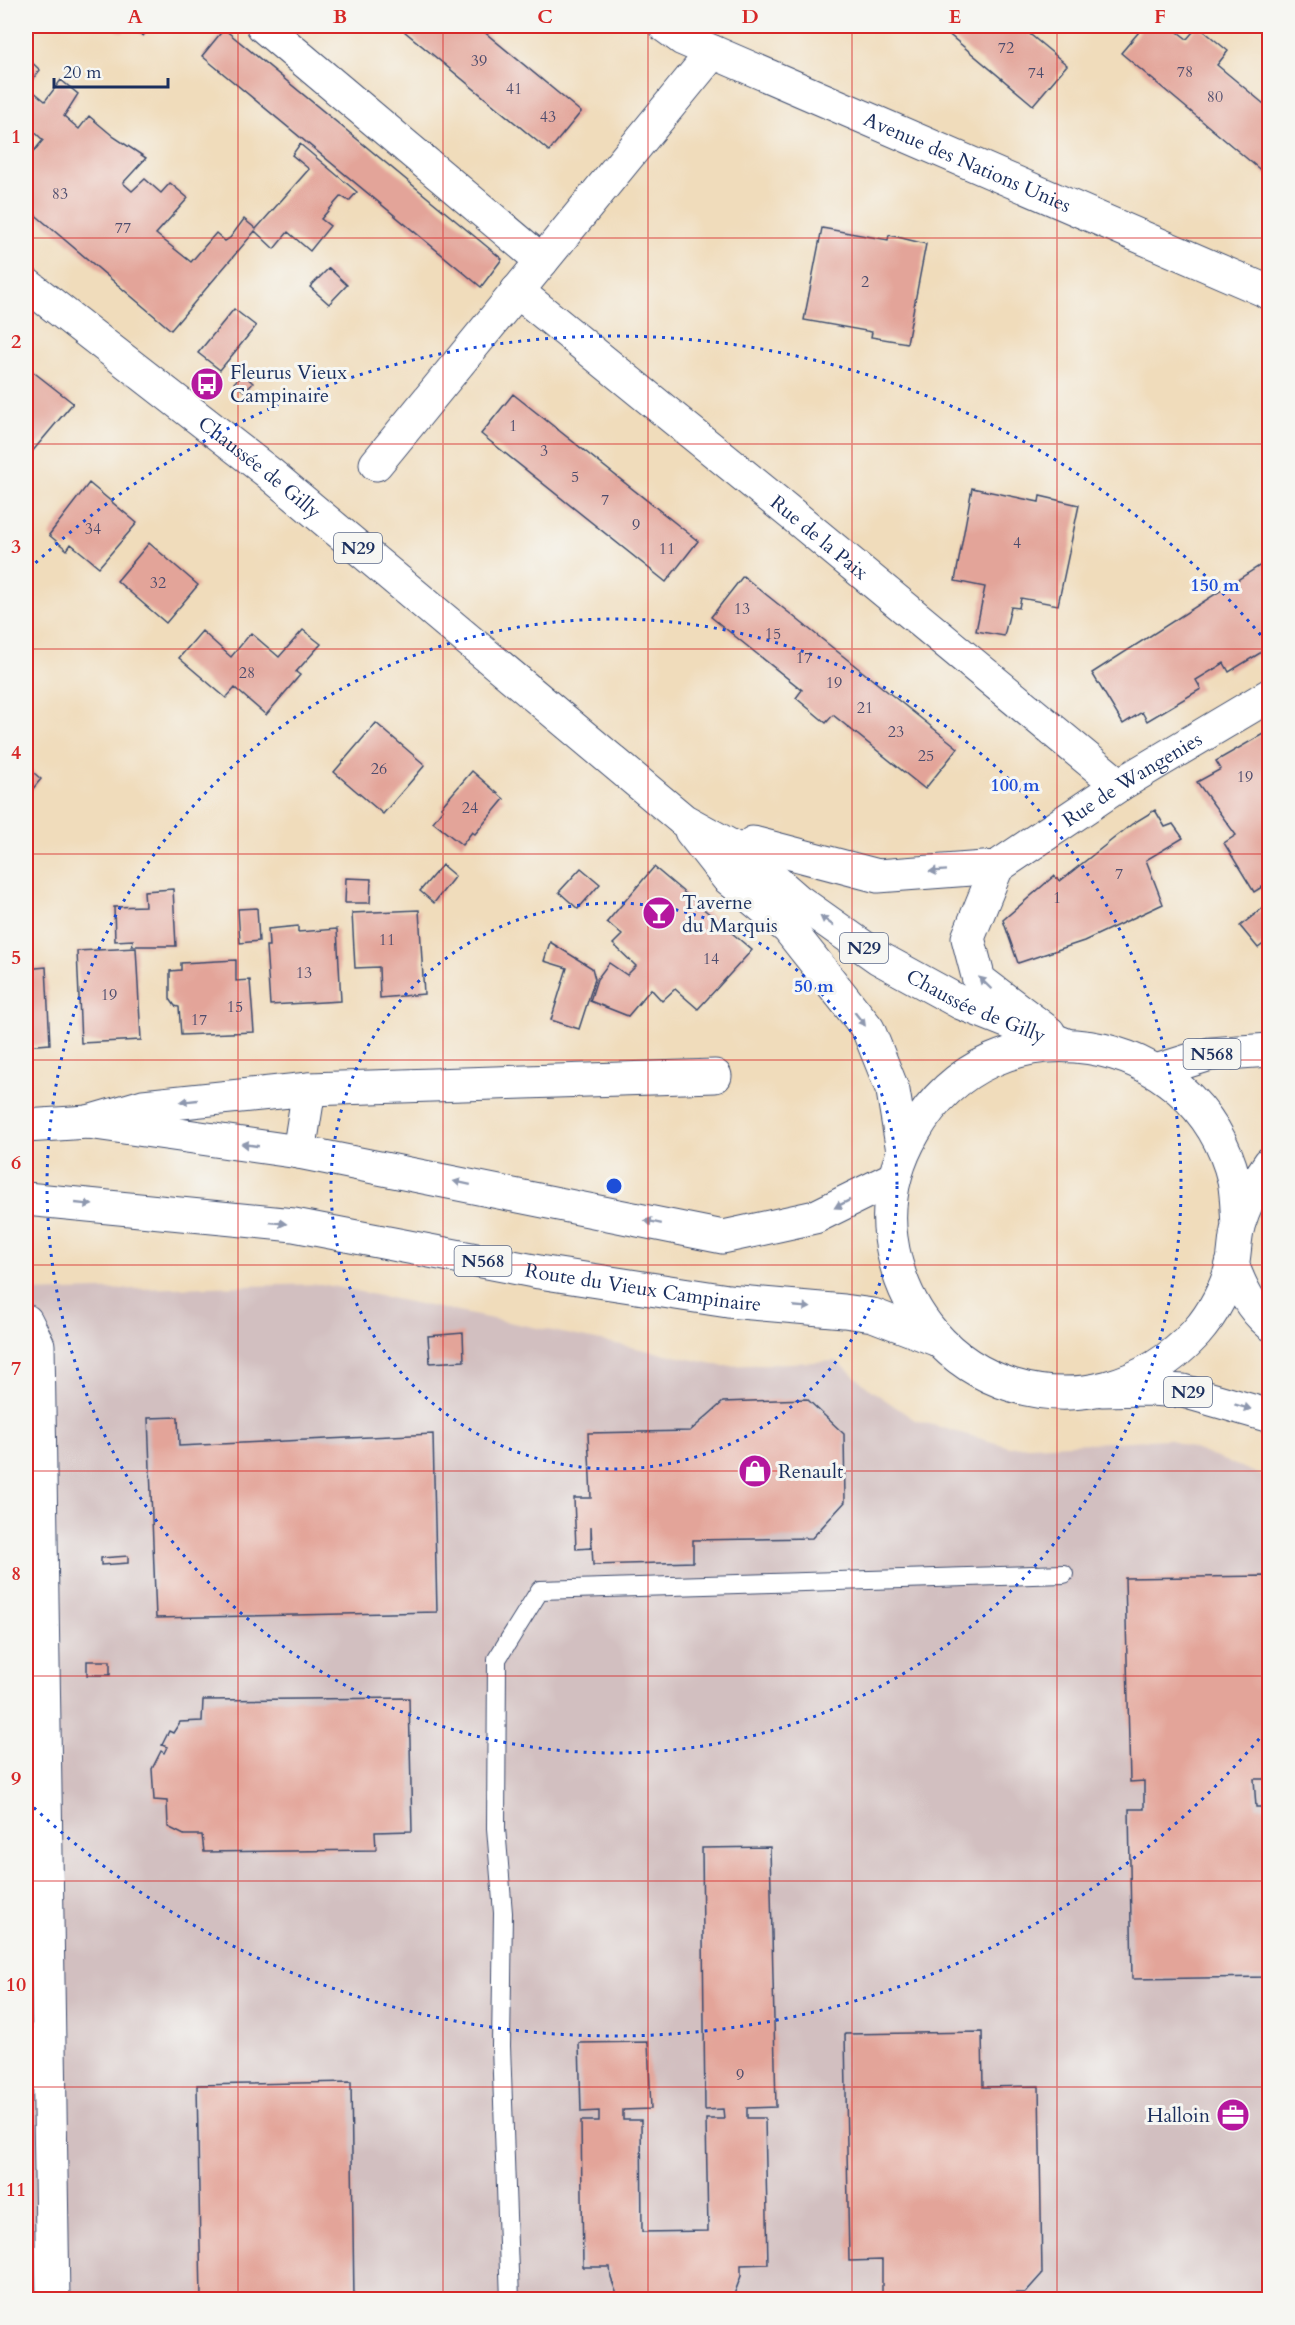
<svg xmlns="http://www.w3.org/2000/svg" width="1295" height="2325" font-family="Cardo,serif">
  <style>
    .industrial { fill: #d2bfc0 }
    .building { fill: #e3a499 }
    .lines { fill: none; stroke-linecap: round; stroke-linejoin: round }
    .service-casing { stroke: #3b496c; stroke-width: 20 }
    .minor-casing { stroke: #3b496c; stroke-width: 35 }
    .primary-casing { stroke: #3b496c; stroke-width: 35 }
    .trunk-casing { stroke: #3b496c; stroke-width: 35 }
    .service { stroke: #fff; stroke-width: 18 }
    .minor { stroke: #fff; stroke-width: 33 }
    .primary { stroke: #fff; stroke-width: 33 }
    .trunk { stroke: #fff; stroke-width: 33 }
    .oneway { fill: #8d97ae }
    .grid { fill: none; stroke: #d62828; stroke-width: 1.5; stroke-opacity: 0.55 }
    .ring { fill: none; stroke: #1d4ed8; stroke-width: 3; stroke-dasharray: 3 6 }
    .labels { text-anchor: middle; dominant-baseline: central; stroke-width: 6; stroke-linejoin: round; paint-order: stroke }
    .number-label { font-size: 16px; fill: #4d4c6d }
    .shield { fill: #f6f6f2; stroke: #5d6b8a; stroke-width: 1.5 }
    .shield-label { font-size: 18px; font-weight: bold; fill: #1b2f5e }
    .street-label { font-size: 20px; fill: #1b2f5e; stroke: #f6f6f2 }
    .poi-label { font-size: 20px; fill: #1b2f5e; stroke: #f6f6f2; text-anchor: start }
    .centre { fill: #1d4ed8; stroke: #f6f6f2; stroke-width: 3 }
    .ring-label { font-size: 18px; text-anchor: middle; font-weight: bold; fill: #1d4ed8; stroke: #f6f6f2; stroke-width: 6; stroke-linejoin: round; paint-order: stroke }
    .neatline { fill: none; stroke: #d62828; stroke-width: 2 }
    .grid-label { font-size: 20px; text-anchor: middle; font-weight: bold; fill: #d62828 }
  </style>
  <rect width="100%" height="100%" fill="#f6f6f2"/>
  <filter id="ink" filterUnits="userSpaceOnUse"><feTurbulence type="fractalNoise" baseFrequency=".0167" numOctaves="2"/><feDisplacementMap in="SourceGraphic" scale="12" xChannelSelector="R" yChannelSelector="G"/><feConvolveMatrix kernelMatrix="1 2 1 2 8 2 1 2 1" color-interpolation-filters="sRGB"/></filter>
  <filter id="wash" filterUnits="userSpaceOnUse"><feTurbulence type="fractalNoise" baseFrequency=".008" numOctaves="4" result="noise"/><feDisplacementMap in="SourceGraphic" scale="24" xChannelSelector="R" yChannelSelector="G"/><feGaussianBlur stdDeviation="1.35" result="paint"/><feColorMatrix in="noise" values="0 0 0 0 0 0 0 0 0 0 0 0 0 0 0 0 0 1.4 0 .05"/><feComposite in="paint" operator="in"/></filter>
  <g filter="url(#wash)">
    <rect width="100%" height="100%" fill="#f0dcbb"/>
    <!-- industrial -->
    <path class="industrial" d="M321 1284 724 1366 837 1361 871 1390 915 1420 1010 1447 1168 1439 1269 1478V2299H26V1292Z"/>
    <g id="blocks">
      <!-- building -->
      <path class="building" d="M26 26H35L26 37Z
        M112 26H128L122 33Z
        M131 26H151L143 36Z
        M398 26H477L581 112 549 151Z
        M939 26H1020L1067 65 1033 105Z
        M1144 26H1170L1187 39 1198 26 1228 51 1217 65 1270 109V178L1121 53Z
        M224 29 502 259 481 287 202 56Z
        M26 57 40 70 27 86 45 101 61 80 78 94 64 116 79 129 89 116 114 137 146 158 123 183 132 191 145 179 161 193 170 183 188 198 156 234 191 262 216 233 225 241 230 238 244 219 256 229 309 169 292 155 300 144 357 192 349 201 341 196 321 219 330 226 310 251 288 232 274 249 255 231 171 330 26 207V161L43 140 26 124Z
        M822 228 888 240 889 235 926 244 907 343 871 337 872 332 804 320Z
        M329 268 347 285 329 304 310 287Z
        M234 309 256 326 220 370 198 353Z
        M27 367 73 403 26 459V369Z
        M243 374 253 383 245 392 234 383Z
        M513 394 698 541 666 582 481 434Z
        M89 483 137 523 99 567 71 544 67 550 49 535Z
        M972 488 1039 502 1040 496 1079 505 1058 605 1021 598 1019 608 1011 607 1004 636 976 631 985 587 955 581Z
        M149 543 198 585 166 623 117 581Z
        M1270 559V647L1229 672 1224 663 1196 680 1201 689 1147 721 1142 712 1123 724 1092 673Z
        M743 576 958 748 925 789 833 715 826 723 796 698 802 690 711 617Z
        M303 630 321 644 296 672 300 675 266 715 235 688 226 698 179 658 202 631 231 657 251 633 279 657Z
        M376 723 425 765 383 814 334 772Z
        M1270 730V882L1254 892 1224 843 1236 835 1197 782 1221 769 1216 761Z
        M26 766 41 779 26 797Z
        M472 771 504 799 475 834 472 832 462 845 433 822 443 809 441 807Z
        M1155 810 1165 827 1173 824 1183 838 1146 860 1163 904 1084 941 1018 963 1003 920 1054 876 1060 881 1132 824Z
        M442 865 455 876 434 903 420 891Z
        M654 867 752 950 698 1009 675 989 662 1001 651 989 628 1016 590 1001 597 979 609 963 627 975 636 966 613 944 622 935 607 922Z
        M581 868 600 884 578 909 559 892Z
        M346 878 371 879 370 903H345Z
        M173 889 176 946H132L133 940 115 941 114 907 145 906 144 891Z
        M1268 904 1270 906V939L1258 948 1240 926Z
        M257 908 259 941 240 943 238 909Z
        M419 910 424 994 380 998 379 967 355 968 352 913Z
        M298 926V932L337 929 341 1001 270 1005 266 946H269L268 929Z
        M550 942 592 968 595 979 579 1029 551 1020 567 968 544 961Z
        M136 948 141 1040 81 1043 77 951Z
        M236 960V981L250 980 254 1032 181 1035 179 1007 175 1006 170 999V971L181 970V963Z
        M46 967 50 1044 26 1046V969Z
        M463 1333 464 1361 430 1363 428 1336Z
        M807 1399 844 1434 845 1502 812 1538 693 1540V1562L593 1565 591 1527V1548L576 1549 574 1498H591L588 1433 690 1431 723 1402Z
        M178 1417 179 1446 433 1434 437 1612 156 1618 148 1418Z
        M128 1556V1563L101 1565V1558Z
        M1265 1576 1270 1618V1779H1254L1256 1807H1270V1977L1132 1979 1129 1809H1144V1781L1130 1782 1125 1578Z
        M87 1661H110V1675H87Z
        M409 1698 412 1831 375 1832 376 1850 204 1852 202 1835H184L168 1827 167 1801 154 1800 152 1769 161 1751 164 1753 167 1747 162 1745 169 1731 173 1733 180 1722 202 1721 203 1700Z
        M770 1847 776 2107 747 2108V2118H765L768 2264 741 2265V2276L732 2300H619L611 2278 610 2267H583L581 2121H599V2111L581 2112 579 2043 648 2042 651 2109 623 2110V2120H641L642 2232 708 2231 706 2119H724L723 2109 705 2110 702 1848Z
        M982 2032 983 2087 1039 2086 1042 2274 1025 2293H1002L1008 2300H882V2260L849 2261 845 2034Z
        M351 2082 354 2300H201L197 2085Z"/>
    </g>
  </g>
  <g filter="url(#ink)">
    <use href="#blocks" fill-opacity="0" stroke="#3b496c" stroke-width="1.5"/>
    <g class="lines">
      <!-- service casing -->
      <g class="service-casing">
        <path id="service" d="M510 2300 501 2046 503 1913 496 1828 497 1659 540 1590 1064 1574"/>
      </g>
      <!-- minor casing -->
      <g class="minor-casing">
        <g id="minor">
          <path d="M263 26 542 261"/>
          <path id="s1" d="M665 26 683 39 1264 290 1270 294"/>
          <path id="s2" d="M517 291 794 516 1119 785"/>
          <path d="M376 464 713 52"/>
          <path id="s3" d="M743 853 753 843 878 876 997 867 1119 785 1270 695"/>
          <path d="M997 867 968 938 979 980 1049 1033"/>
          <path d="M309 1089 715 1076"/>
          <path d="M88 1122 143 1106 309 1089 299 1152"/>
          <path d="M26 1321 38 1345 53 2300"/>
        </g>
      </g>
      <!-- primary casing -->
      <g class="primary-casing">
        <g id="primary">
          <path id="s4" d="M26 284 269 473 683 820 743 853 797 900 879 958 961 1003 1064 1044"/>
          <path d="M691 831 727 877 788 928 868 1029 893 1091 903 1151"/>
          <path d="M1232 1264C1241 1288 1250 1307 1270 1324"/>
          <path d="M1102 1390 1149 1389 1183 1391 1270 1416"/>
        </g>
      </g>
      <!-- trunk casing -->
      <g class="trunk-casing">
        <g id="trunk">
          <path d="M1156 1071 1210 1054 1270 1050"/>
          <path d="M26 1126 88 1122 299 1152 723 1237 815 1217 894 1178"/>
          <path id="s5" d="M26 1199 294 1225 539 1272 728 1301 844 1311 873 1315 938 1340"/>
          <path d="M1238 1227C1237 1212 1237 1195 1234 1180 1197 1028 992 995 914 1132 895 1165 886 1201 891 1238 912 1391 1092 1446 1196 1333 1213 1314 1228 1286 1233 1261 1235 1249 1235 1237 1238 1226 1245 1203 1256 1182 1270 1163"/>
        </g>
      </g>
      <!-- service -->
      <use href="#service" class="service"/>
      <!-- minor -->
      <use href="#minor" class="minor"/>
      <!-- primary -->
      <use href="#primary" class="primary"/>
      <!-- trunk -->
      <use href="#trunk" class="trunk"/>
    </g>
    <!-- one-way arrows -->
    <defs><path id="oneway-solid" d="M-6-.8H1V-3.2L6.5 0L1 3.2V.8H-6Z" transform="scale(1.5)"/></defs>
    <g class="oneway">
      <use href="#oneway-solid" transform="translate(938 871) rotate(176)"/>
      <use href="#oneway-solid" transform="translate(827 921) rotate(-144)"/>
      <use href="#oneway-solid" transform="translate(985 983) rotate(-136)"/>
      <use href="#oneway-solid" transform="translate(860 1019) rotate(52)"/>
      <use href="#oneway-solid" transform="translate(189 1101) rotate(174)"/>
      <use href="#oneway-solid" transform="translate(250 1145) rotate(-172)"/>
      <use href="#oneway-solid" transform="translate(462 1183) rotate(-168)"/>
      <use href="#oneway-solid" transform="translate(84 1204) rotate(6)"/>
      <use href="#oneway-solid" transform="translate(842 1204) rotate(153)"/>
      <use href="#oneway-solid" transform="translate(653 1222) rotate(-168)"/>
      <use href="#oneway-solid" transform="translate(278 1223) rotate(6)"/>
      <use href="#oneway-solid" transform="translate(802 1307) rotate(5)"/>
      <use href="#oneway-solid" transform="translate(1243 1407) rotate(17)"/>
    </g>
  </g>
  <!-- grid -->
  <path class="grid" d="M238 26V2300M443 26V2300M648 26V2300M852 26V2300M1057 26V2300M26 238H1270M26 444H1270M26 649H1270M26 854H1270M26 1060H1270M26 1265H1270M26 1471H1270M26 1676H1270M26 1881H1270M26 2087H1270"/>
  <!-- distance rings -->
  <g class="ring">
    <circle cx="614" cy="1186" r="283"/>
    <circle cx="614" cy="1186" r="567"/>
    <path d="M1265 1732A850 850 0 0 1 29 1803M29 569A850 850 0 0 1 1265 640"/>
  </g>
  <!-- icons -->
  <defs>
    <g id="bus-disc" transform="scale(1.725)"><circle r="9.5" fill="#b5179e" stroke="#f6f6f2"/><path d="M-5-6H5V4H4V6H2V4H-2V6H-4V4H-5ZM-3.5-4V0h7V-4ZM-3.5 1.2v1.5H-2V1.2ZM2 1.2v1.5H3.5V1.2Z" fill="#fff"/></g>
    <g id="bar-disc" transform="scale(1.725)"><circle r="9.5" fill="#b5179e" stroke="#f6f6f2"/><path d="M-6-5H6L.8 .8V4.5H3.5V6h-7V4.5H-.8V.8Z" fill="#fff"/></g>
    <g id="shop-disc" transform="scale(1.725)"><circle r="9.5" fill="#b5179e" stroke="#f6f6f2"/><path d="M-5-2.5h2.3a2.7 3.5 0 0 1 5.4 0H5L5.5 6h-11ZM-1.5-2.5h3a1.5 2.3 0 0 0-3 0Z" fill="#fff"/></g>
    <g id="office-disc" transform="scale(1.725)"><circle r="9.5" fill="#b5179e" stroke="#f6f6f2"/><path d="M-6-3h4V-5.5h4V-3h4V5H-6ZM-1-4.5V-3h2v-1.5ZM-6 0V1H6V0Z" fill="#fff"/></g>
  </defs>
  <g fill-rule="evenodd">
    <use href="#bus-disc" x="207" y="384"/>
    <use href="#bar-disc" x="659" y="913"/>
    <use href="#shop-disc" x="755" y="1471"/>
    <use href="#office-disc" x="1233" y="2115"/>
  </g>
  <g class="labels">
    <!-- number labels -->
    <g class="number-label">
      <text x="1006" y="48">72</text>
      <text x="479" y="61">39</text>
      <text x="1185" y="72">78</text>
      <text x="1036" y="73">74</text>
      <text x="514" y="89">41</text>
      <text x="1215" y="97">80</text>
      <text x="548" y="117">43</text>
      <text x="60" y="194">83</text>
      <text x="123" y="228">77</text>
      <text x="865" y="282">2</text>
      <text x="513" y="426">1</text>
      <text x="544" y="451">3</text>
      <text x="575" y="477">5</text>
      <text x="605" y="500">7</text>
      <text x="636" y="525">9</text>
      <text x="93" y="529">34</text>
      <text x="1017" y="543">4</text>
      <text x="667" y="549">11</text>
      <text x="158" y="583">32</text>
      <text x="742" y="609">13</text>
      <text x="773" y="634">15</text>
      <text x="804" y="658">17</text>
      <text x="247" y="673">28</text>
      <text x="834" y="683">19</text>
      <text x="865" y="708">21</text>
      <text x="896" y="732">23</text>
      <text x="926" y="756">25</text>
      <text x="379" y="769">26</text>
      <text x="1245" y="777">19</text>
      <text x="470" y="808">24</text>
      <text x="1119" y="874">7</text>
      <text x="1057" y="898">1</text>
      <text x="387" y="940">11</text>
      <text x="711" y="959">14</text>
      <text x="304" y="973">13</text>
      <text x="109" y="995">19</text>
      <text x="235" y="1007">15</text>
      <text x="199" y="1020">17</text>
      <text x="740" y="2075">9</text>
    </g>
    <!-- shield labels -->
    <g class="shield">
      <rect x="334" y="533" width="48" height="30" rx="4.5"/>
      <rect x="840" y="933" width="48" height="30" rx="4.5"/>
      <rect x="1183.5" y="1039" width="57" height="30" rx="4.5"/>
      <rect x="454.5" y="1246" width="57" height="30" rx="4.5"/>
      <rect x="1164" y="1377" width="48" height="30" rx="4.5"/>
    </g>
    <g class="shield-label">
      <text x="358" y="548">N29</text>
      <text x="864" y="948">N29</text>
      <text x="1212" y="1054">N568</text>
      <text x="483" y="1261">N568</text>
      <text x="1188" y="1392">N29</text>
    </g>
    <!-- street labels -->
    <g class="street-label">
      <text stroke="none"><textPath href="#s1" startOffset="332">Avenue des Nations Unies</textPath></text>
      <text stroke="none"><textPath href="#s4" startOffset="297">Chaussée de Gilly</textPath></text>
      <text stroke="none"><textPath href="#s2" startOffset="390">Rue de la Paix</textPath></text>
      <text stroke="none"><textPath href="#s3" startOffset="424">Rue de Wangenies</textPath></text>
      <text stroke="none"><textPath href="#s4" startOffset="1197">Chaussée de Gilly</textPath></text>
      <text stroke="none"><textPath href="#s5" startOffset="624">Route du Vieux Campinaire</textPath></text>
    </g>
    <!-- poi labels -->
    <g class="poi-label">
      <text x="230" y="372">Fleurus Vieux<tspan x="230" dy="23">Campinaire</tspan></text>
      <text x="682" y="902">Taverne<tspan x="682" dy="23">du Marquis</tspan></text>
      <text x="778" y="1471">Renault</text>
      <text x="1210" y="2115" text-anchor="end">Halloin</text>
    </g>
  </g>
  <circle cx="614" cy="1186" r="9" class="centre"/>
  <g class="ring-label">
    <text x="1215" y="591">150 m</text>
    <text x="1015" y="791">100 m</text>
    <text x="814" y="992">50 m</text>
  </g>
  <!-- margin -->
  <rect width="1295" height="2325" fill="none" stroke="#f6f6f2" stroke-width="66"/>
  <!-- scale -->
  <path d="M54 78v9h114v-9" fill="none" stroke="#1b2f5e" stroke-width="3"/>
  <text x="63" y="78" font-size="18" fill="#1b2f5e" stroke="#f6f6f2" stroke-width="4.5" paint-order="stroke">20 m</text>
  <rect x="33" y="33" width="1229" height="2259" class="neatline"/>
  <g class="grid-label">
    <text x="135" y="23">A</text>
    <text x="340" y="23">B</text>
    <text x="545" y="23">C</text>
    <text x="750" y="23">D</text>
    <text x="955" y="23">E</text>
    <text x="1160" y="23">F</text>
    <text x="16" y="143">1</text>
    <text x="16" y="348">2</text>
    <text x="16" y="553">3</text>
    <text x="16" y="759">4</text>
    <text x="16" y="964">5</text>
    <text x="16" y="1169">6</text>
    <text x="16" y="1375">7</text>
    <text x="16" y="1580">8</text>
    <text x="16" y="1785">9</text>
    <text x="16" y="1991">10</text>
    <text x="16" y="2196">11</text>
  </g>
</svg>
